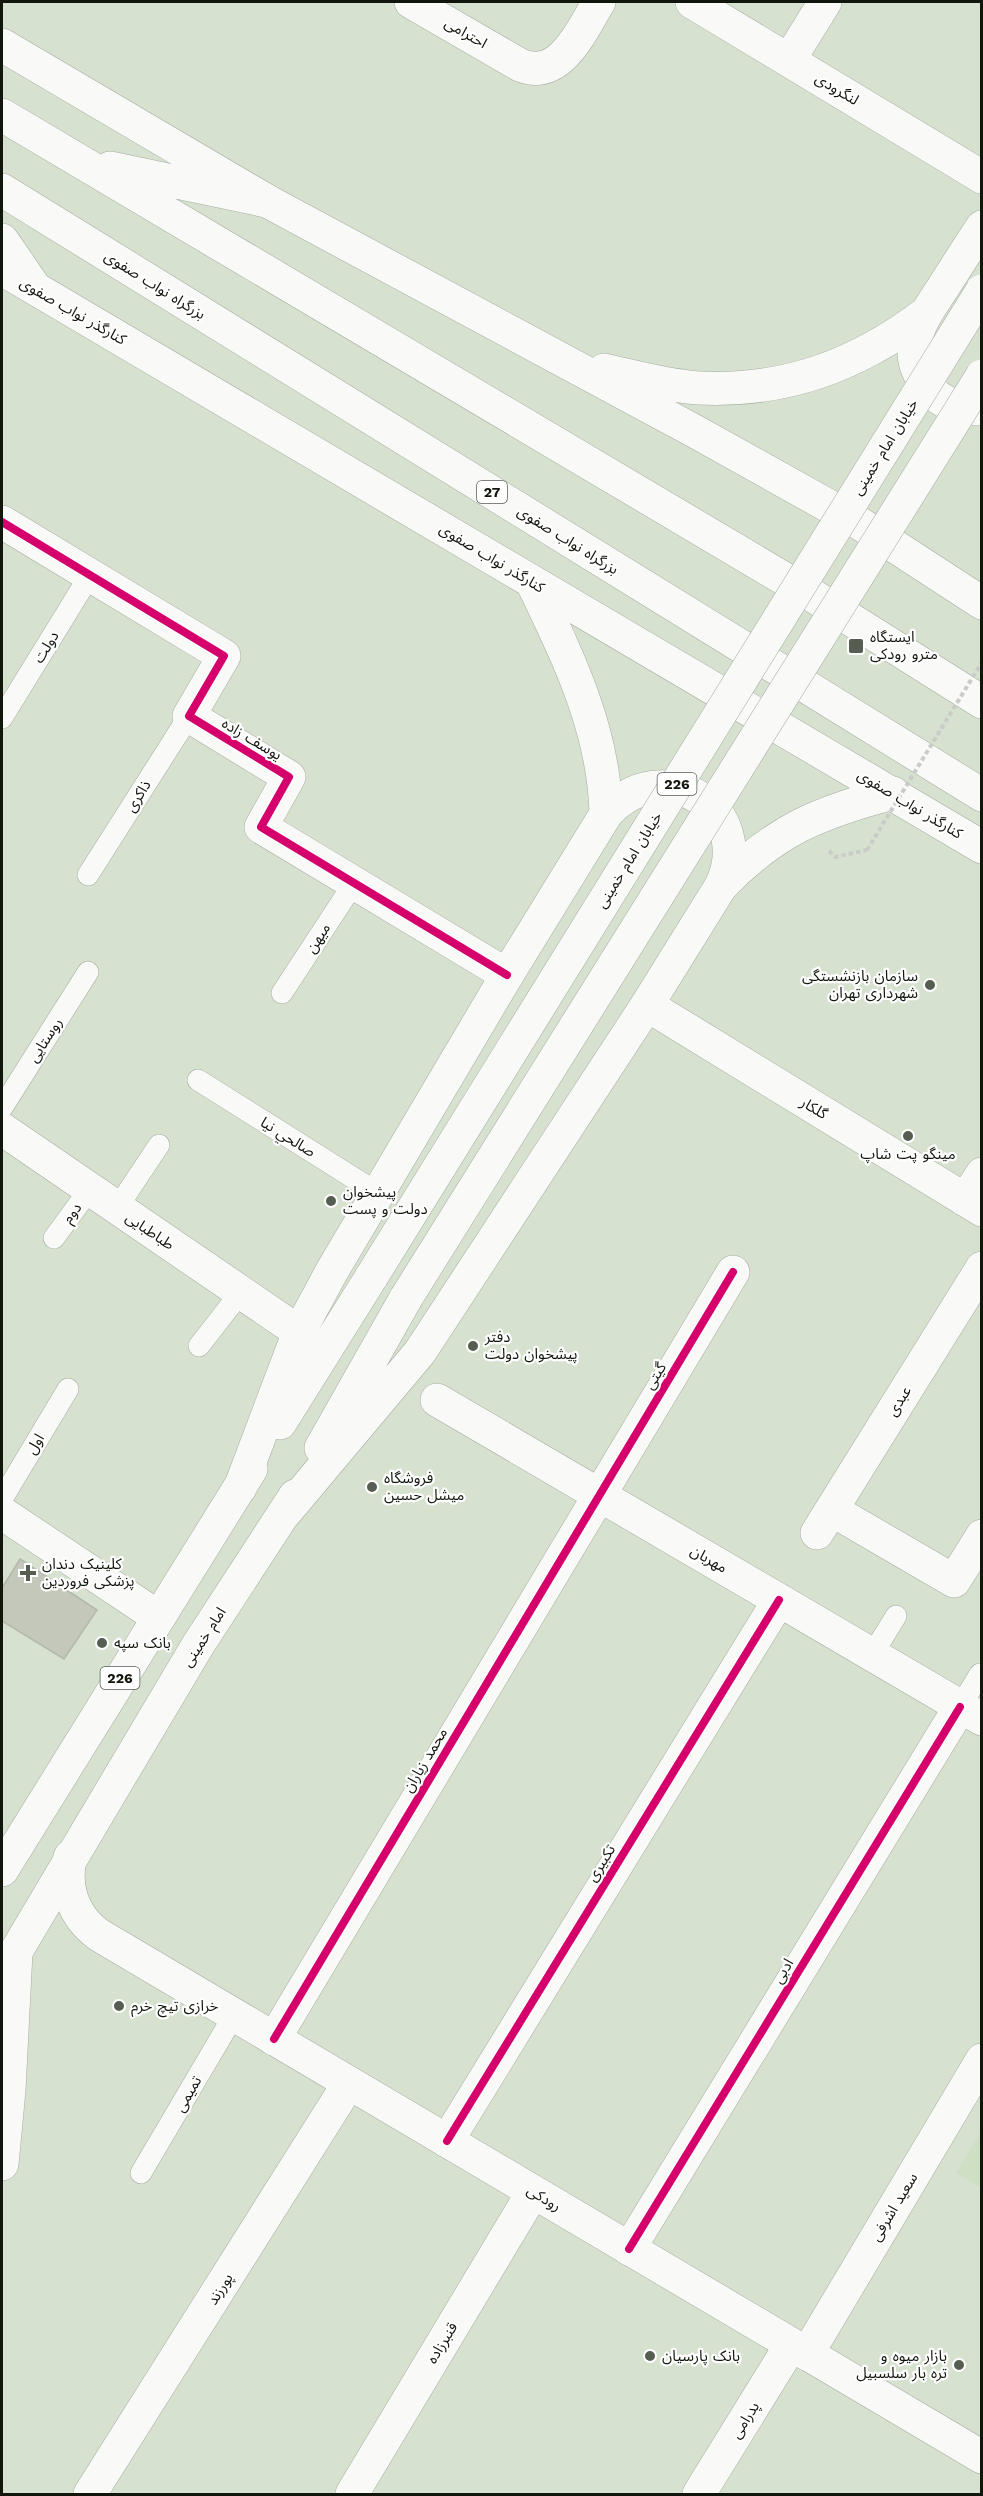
<svg xmlns="http://www.w3.org/2000/svg" width="983" height="2496" font-family="'Work Sans','Noto Sans Arabic',sans-serif">
  <style>
    .built { fill: #cedfc3 }
    .building { fill: #c4c8ba; stroke: #b5b9ac; stroke-width: 1.5 }
    .lines { fill: none; stroke-linecap: round; stroke-linejoin: round }
    .service-casing { stroke: #a6ada0; stroke-width: 22 }
    .minor-casing { stroke: #a6ada0; stroke-width: 34 }
    .secondary-casing { stroke: #a6ada0; stroke-width: 34 }
    .primary-casing { stroke: #a6ada0; stroke-width: 34 }
    .trunk-casing { stroke: #a6ada0; stroke-width: 34 }
    .path { stroke: #c9ccc8; stroke-width: 4; stroke-dasharray: 4.5 3; stroke-linecap: butt }
    .service { stroke: #f9faf8; stroke-width: 21 }
    .minor { stroke: #f9faf8; stroke-width: 33 }
    .secondary { stroke: #f9faf8; stroke-width: 33 }
    .primary { stroke: #f9faf8; stroke-width: 33 }
    .trunk { stroke: #f9faf8; stroke-width: 33 }
    .primary-bridge-casing { stroke: #a6ada0; stroke-width: 34; stroke-linecap: butt }
    .path-bridge { stroke: #c9ccc8; stroke-width: 4; stroke-dasharray: 4.5 3; stroke-linecap: butt }
    .primary-bridge { stroke: #f9faf8; stroke-width: 33 }
    .cycleway-casing { stroke: #fff; stroke-width: 11 }
    .cycleway { stroke: #d6006c; stroke-width: 8 }
    .poi-dot { fill: #565d51; stroke: #fff; stroke-width: 2 }
    .labels { text-anchor: middle; dominant-baseline: central; stroke-width: 4.5; stroke-linejoin: round; paint-order: stroke }
    .shield { fill: #fff; stroke: #585c55; stroke-width: 1.5 }
    .shield-label { font-size: 14px; font-weight: bold; fill: #11160c }
    .street-label { font-size: 15px; fill: #11160c; stroke: #fff }
    .poi-label { font-size: 15px; fill: #11160c; stroke: #fff; text-anchor: start }
  </style>
  <rect width="100%" height="100%" fill="#d7e1d0"/>
  <!-- built -->
  <path class="built" d="M981 2132V2188L956 2173Z"/>
  <!-- building -->
  <path class="building" d="M20 1559 97 1610 64 1659 2 1621V1588Z"/>
  <g class="lines">
    <!-- service casing -->
    <g class="service-casing">
      <path id="service" d="M2 718 90 575
        M88 875 189 716
        M282 993 354 883
        M198 1080 379 1194
        M2 1108 88 972
        M117 1208 159 1145
        M54 1238 90 1189
        M199 1346 241 1292
        M2 1499 68 1389
        M872 1655 896 1616
        M960 1707 980 1674
        M141 2173 234 2015"/>
    </g>
    <!-- minor casing -->
    <g class="minor-casing">
      <path id="minor" d="M411 2 520 65C561 82 582 29 599 2
        M692 2 982 177
        M789 60 825 2
        M2 522 224 656 189 716 289 777 261 827 507 975
        M647 1005 982 1210
        M2 1129 299 1332
        M965 1200 982 1174
        M437 1400 982 1719
        M832 1510 954 1581 982 1536
        M2 1513 158 1617
        M817 1533 982 1268
        M274 2039 733 1272
        M447 2141 779 1600
        M629 2249 960 1707
        M807 2354 982 2060
        M90 2494 349 2083
        M352 2494 533 2192
        M699 2494 791 2345"/>
    </g>
    <!-- secondary casing -->
    <g class="secondary-casing">
      <path id="secondary" d="M70 1857C64 1888 73 1916 99 1935L982 2457
        M2 2164 9 2090 16 1952"/>
    </g>
    <!-- primary casing -->
    <g class="primary-casing">
      <path id="primary" d="M2 45 267 201 698 433 859 523 982 603
        M982 227C969 247 956 267 944 286 922 320 898 349 928 387 941 404 961 410 982 409
        M2 269 982 847
        M604 370C635 377 667 386 699 388 785 392 856 366 925 314
        M532 582C568 657 604 729 606 814
        M721 886C775 830 820 812 893 793
        M280 1423 372 1276
        M321 1448 406 1298
        M240 1488 299 1332 332 1271 507 975 606 814C662 750 758 809 721 886L647 1005 420 1352 284 1514
        M2 1870 251 1469
        M2 1975 198 1645 295 1496"/>
    </g>
    <!-- trunk casing -->
    <g class="trunk-casing">
      <path id="trunk" d="M2 115 815 597 982 702
        M110 168 267 201
        M2 190 982 795
        M2 240 35 288"/>
    </g>
    <!-- path -->
    <path class="path" d="M829 851 835 857 867 850"/>
    <!-- service -->
    <use href="#service" class="service"/>
    <!-- minor -->
    <use href="#minor" class="minor"/>
    <!-- secondary -->
    <use href="#secondary" class="secondary"/>
    <!-- primary -->
    <use href="#primary" class="primary"/>
    <!-- trunk -->
    <use href="#trunk" class="trunk"/>
    <!-- primary-bridge casing -->
    <g class="primary-bridge-casing">
      <path id="primary-bridge" d="M372 1276 982 291
        M406 1298 982 376"/>
    </g>
    <!-- path-bridge -->
    <path class="path-bridge" d="M867 850 982 662"/>
    <!-- primary-bridge -->
    <use href="#primary-bridge" class="primary-bridge"/>
    <!-- cycleway casing -->
    <g class="cycleway-casing">
      <path id="cycleway" d="M2 522 224 656 189 716 289 777 261 827 507 975
        M274 2039 733 1272
        M447 2141 779 1600
        M629 2249 960 1707"/>
    </g>
    <!-- cycleway -->
    <use href="#cycleway" class="cycleway"/>
  </g>
  <!-- markers -->
  <g class="poi-dot">
    <rect x="848" y="638" width="16" height="16" rx="3"/>
    <circle cx="930" cy="985" r="6"/>
    <circle cx="908" cy="1136" r="6"/>
    <circle cx="331" cy="1201" r="6"/>
    <circle cx="473" cy="1346" r="6"/>
    <circle cx="372" cy="1487" r="6"/>
    <path d="M25 1564h6v6h6v6h-6v6h-6v-6h-6v-6h6z"/>
    <circle cx="102" cy="1643" r="6"/>
    <circle cx="119" cy="2006" r="6"/>
    <circle cx="650" cy="2356" r="6"/>
    <circle cx="959" cy="2365" r="6"/>
  </g>
  <g class="labels">
    <!-- shield labels -->
    <g class="shield">
      <rect x="477" y="481" width="30" height="22" rx="4.5"/>
      <rect x="657.5" y="773" width="39" height="22" rx="4.5"/>
      <rect x="100.5" y="1667" width="39" height="22" rx="4.5"/>
    </g>
    <g class="shield-label">
      <text x="492" y="492">27</text>
      <text x="677" y="784">226</text>
      <text x="120" y="1678">226</text>
    </g>
    <!-- street labels -->
    <g class="street-label">
      <text transform="translate(466 33) rotate(30)">احترامی</text>
      <text transform="translate(837 89) rotate(31)">لنگرودی</text>
      <text transform="translate(155 285) rotate(32)">بزرگراه نواب صفوی</text>
      <text transform="translate(73 311) rotate(30)">کنارگذر نواب صفوی</text>
      <text transform="translate(885 447) rotate(-58)">خیابان امام خمینی</text>
      <text transform="translate(568 540) rotate(32)">بزرگراه نواب صفوی</text>
      <text transform="translate(492 558) rotate(31)">کنارگذر نواب صفوی</text>
      <text transform="translate(46 647) rotate(-58)">دولت</text>
      <text transform="translate(252 739) rotate(31)">یوسف زاده</text>
      <text transform="translate(138 796) rotate(-58)">ذاکری</text>
      <text transform="translate(910 804) rotate(31)">کنارگذر نواب صفوی</text>
      <text transform="translate(629 860) rotate(-58)">خیابان امام خمینی</text>
      <text transform="translate(318 938) rotate(-57)">میهن</text>
      <text transform="translate(45 1040) rotate(-57)">روستایی</text>
      <text transform="translate(814 1108) rotate(31)">گلکار</text>
      <text transform="translate(288 1137) rotate(32)">صالحي نیا</text>
      <text transform="translate(72 1213) rotate(-54)">دوم</text>
      <text transform="translate(150 1231) rotate(34)">طباطبایی</text>
      <text transform="translate(655 1376) rotate(-59)">گیتی</text>
      <text transform="translate(899 1401) rotate(-58)">عبدی</text>
      <text transform="translate(35 1444) rotate(-59)">اول</text>
      <text transform="translate(709 1559) rotate(30)">مهربان</text>
      <text transform="translate(204 1637) rotate(-57)">امام خمینی</text>
      <text transform="translate(425 1760) rotate(-59)">محمد زیاران</text>
      <text transform="translate(601 1863) rotate(-58)">تکبیری</text>
      <text transform="translate(783 1971) rotate(-59)">ادبی</text>
      <text transform="translate(188 2094) rotate(-60)">تمیمی</text>
      <text transform="translate(544 2198) rotate(31)">رودکی</text>
      <text transform="translate(894 2207) rotate(-59)">سعید اشرفی</text>
      <text transform="translate(220 2289) rotate(-58)">پورزند</text>
      <text transform="translate(442 2343) rotate(-59)">قنبرزاده</text>
      <text transform="translate(745 2420) rotate(-58)">پدرامی</text>
    </g>
    <!-- poi labels -->
    <g class="poi-label">
      <text x="870" y="637">ایستگاه<tspan x="870" dy="17">مترو رودکی</tspan></text>
      <text x="918" y="976" text-anchor="end">سازمان بازنشستگی<tspan x="918" dy="17">شهرداری تهران</tspan></text>
      <text x="908" y="1154" text-anchor="middle">مینگو پت شاپ</text>
      <text x="343" y="1192">پیشخوان<tspan x="343" dy="17">دولت و پست</tspan></text>
      <text x="485" y="1337">دفتر<tspan x="485" dy="17">پیشخوان دولت</tspan></text>
      <text x="384" y="1478">فروشگاه<tspan x="384" dy="17">میشل حسین</tspan></text>
      <text x="42" y="1564">کلینیک دندان<tspan x="42" dy="17">پزشکی فروردین</tspan></text>
      <text x="114" y="1643">بانک سپه</text>
      <text x="131" y="2006">خرازی تیچ خرم</text>
      <text x="662" y="2356">بانک پارسیان</text>
      <text x="947" y="2356" text-anchor="end">بازار میوه و<tspan x="947" dy="17">تره بار سلسبیل</tspan></text>
    </g>
  </g>
  <!-- border -->
  <rect width="983" height="2496" fill="none" stroke="#11160c" stroke-width="6"/>
</svg>
